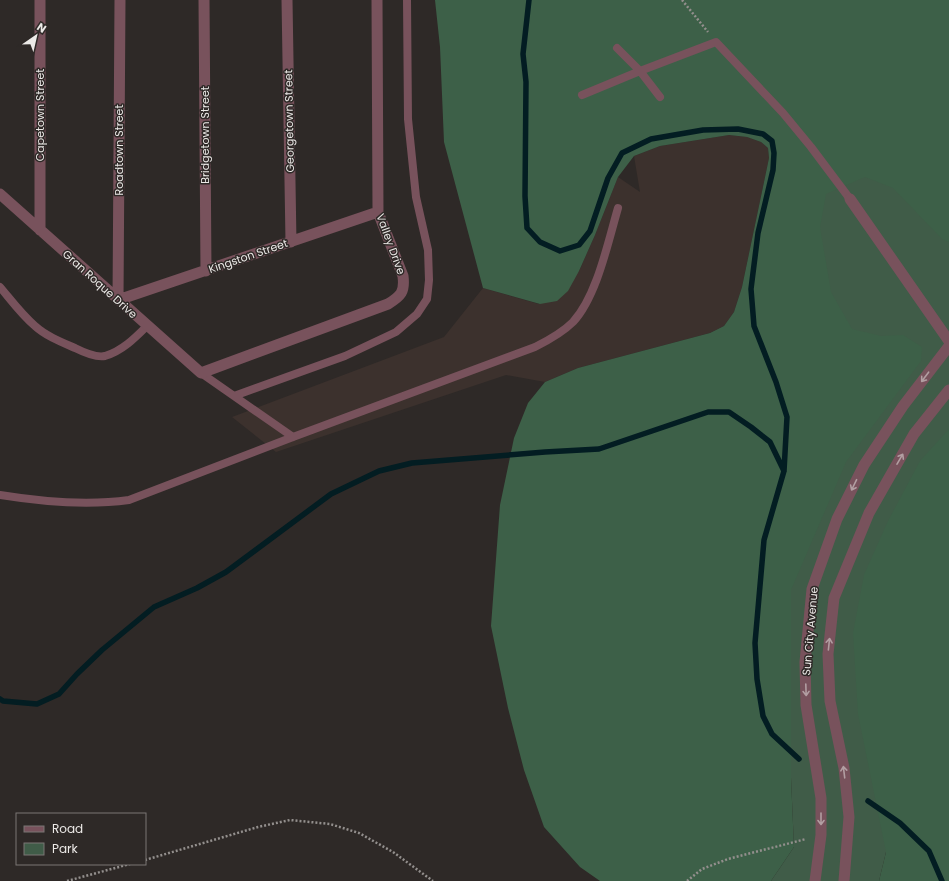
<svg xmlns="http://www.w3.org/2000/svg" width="949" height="881" font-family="Poppins,sans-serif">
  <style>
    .built { fill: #3c312d }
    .green { fill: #405c48 }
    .forest { fill: #3d6048 }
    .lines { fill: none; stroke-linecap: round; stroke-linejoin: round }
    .stream { stroke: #031d22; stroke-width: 5.5 }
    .path { stroke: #938f8d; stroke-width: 2.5; stroke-dasharray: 2 2; stroke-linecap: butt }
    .service { stroke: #78525c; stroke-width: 8 }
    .minor { stroke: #78525c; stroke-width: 11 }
    .oneway { stroke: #b29ea2 }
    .labels { text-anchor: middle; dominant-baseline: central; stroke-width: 3; stroke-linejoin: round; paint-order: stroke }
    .street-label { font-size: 11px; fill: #ece9e7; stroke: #2e2927 }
  </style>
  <rect width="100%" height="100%" fill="#2e2927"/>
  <!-- built -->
  <path class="built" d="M729 135 747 137 761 142 768 148 769 158 742 287 734 312 724 326 710 333 578 368 545 382 506 375 276 452 232 417 444 337 483 288 539 304 579 271 595 235 618 177 640 192 634 156 660 146Z"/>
  <!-- green -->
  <path class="green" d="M949 0V835L886 852 879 881H771L794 847 791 778V590L772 135Z"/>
  <!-- forest -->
  <path class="forest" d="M435 0H949V242L942 239 893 188 865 177 826 194 820 227 831 292 852 329 881 336 903 335 922 347 921 361 846 462 791 590V778L794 847 771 881H600L580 867 544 827 524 770 508 708 491 626 500 505 514 438 528 403 545 382 578 368 710 333 724 326 734 312 742 287 769 158 768 148 761 142 747 137 729 135 660 146 634 156 618 177 595 235 579 271 568 291 557 301 540 304 483 288 444 142 440 47Z
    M949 429V881H879L886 852 858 714 853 633 864 575 888 521 920 461Z"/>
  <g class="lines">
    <!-- stream -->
    <path class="stream" d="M529 0 523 54 526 82 525 196 527 228 540 242 560 251 579 245 590 231 608 178 622 153 651 139 703 130 738 129 763 134 772 141 774 153 773 170 758 233 751 289 754 326 776 382 787 417 784 471 764 540 755 643 757 679 763 716 772 734 799 759
      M0 699 3 701 37 704 59 694 77 674 102 650 154 607 197 588 226 572 331 494 379 471 412 463 545 452 599 449 708 412H729L751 427 770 442 784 471
      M868 801 900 823 929 851 942 881"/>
    <!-- path -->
    <path class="path" d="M682 0 708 32
      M145 860 258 827 290 820 330 824 359 833 393 852 433 881
      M67 881 130 864
      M687 881 702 869 728 859 806 839"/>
    <!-- service -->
    <path class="service" d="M617 48 640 71 660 97
      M582 95 640 71 716 42 783 113 811 147 850 199
      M0 287C11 300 21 314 35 326 46 336 61 342 75 348 83 352 96 358 105 356 122 351 135 338 147 326
      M201 373 293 437
      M234 396 345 356 396 332 417 314 427 299 429 280 428 250 416 197 408 119 407 0
      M0 495C43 502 86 506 129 500L293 437 535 347C549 340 562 333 573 322 597 296 608 242 618 208"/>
    <!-- minor -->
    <path class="minor" d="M40 0V230
      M120 0 118 300 378 212
      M204 0 206 271
      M287 0 291 242
      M0 194 201 373 388 304C401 296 405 292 403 276L378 212 377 0
      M850 199 949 341
      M815 881 821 835V798L806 705 805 662 812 589 837 519 864 465 903 406 949 346
      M844 881 849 817 844 768 830 701 828 654 834 598 869 513 914 434 949 390"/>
  </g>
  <!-- one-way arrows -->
  <defs><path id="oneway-shaft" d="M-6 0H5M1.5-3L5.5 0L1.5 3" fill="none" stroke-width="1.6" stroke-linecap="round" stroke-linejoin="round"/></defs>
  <g class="oneway">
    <use href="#oneway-shaft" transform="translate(925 377) rotate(127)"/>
    <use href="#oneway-shaft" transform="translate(900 459) rotate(-60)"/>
    <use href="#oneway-shaft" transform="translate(854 485) rotate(116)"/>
    <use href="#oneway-shaft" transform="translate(829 644) rotate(-84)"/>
    <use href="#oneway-shaft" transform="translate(806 690) rotate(88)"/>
    <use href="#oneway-shaft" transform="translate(844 772) rotate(-97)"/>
    <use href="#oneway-shaft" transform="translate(821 819) rotate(90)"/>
  </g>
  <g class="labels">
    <!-- street labels -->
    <g class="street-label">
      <text transform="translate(40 115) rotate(-90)">Capetown Street</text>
      <text transform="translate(289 121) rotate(-91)">Georgetown Street</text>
      <text transform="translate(205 135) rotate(-90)">Bridgetown Street</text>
      <text transform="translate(119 150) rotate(-90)">Roadtown Street</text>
      <text transform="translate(391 244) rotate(70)">Valley Drive</text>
      <text transform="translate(248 256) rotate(-19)">Kingston Street</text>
      <text transform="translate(100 284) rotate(42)">Gran Roque Drive</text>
      <text transform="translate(810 631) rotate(-85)">Sun City Avenue</text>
    </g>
  </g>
  <!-- legend -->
  <rect x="16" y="813" width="130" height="52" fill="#2e2927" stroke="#7a7674"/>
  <rect x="24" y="826" width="20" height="6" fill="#78525c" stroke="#7a7674"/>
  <text x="52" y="833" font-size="12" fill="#ece9e7">Road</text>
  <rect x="24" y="843" width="20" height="12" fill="#405c48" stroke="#7a7674"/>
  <text x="52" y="853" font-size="12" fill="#ece9e7">Park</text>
  <!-- north arrow -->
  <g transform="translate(36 36) rotate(34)" stroke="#2e2927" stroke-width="3" paint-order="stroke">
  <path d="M0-3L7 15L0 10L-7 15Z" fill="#ece9e7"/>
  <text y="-6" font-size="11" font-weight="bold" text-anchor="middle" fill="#ece9e7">N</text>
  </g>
</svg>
